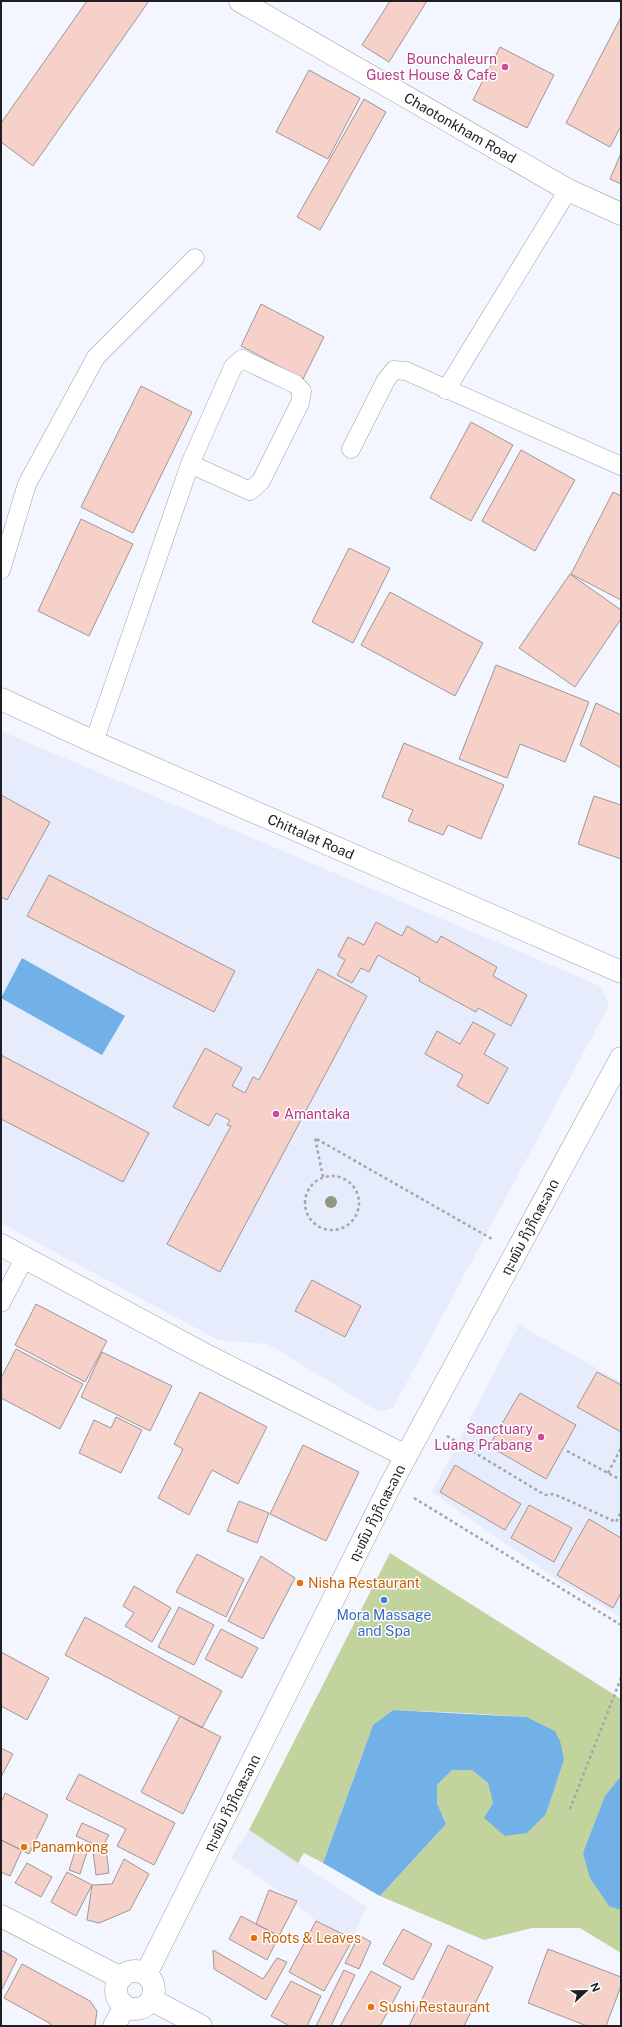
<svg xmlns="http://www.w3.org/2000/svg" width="622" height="2027" font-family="'Public Sans','Noto Sans Lao',sans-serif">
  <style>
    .built { fill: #e6ecfc }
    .green { fill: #c3d39e }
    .water { fill: #72b0e8 }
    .building { fill: #f5d1c9; stroke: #a09694 }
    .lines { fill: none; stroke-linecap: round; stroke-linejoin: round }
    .service-casing { stroke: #9a9ea6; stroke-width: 19 }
    .minor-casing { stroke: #9a9ea6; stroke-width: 23 }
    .tertiary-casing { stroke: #9a9ea6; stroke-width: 23 }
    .path { stroke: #a3a5ac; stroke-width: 2.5; stroke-dasharray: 3 3; stroke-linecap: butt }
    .service { stroke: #fff; stroke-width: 18 }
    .minor { stroke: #fff; stroke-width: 22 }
    .tertiary { stroke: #fff; stroke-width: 22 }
    .tree { fill: #8f987e }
    .hotel-dot { fill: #d1479c; stroke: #fff; stroke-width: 1.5 }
    .food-dot { fill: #e8710a; stroke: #fff; stroke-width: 1.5 }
    .shop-dot { fill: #3f7fe0; stroke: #fff; stroke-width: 1.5 }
    .labels { text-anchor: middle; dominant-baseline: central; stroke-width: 3; stroke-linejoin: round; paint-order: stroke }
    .hotel-label { font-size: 14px; fill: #b23c85; stroke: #fff; text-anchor: end }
    .street-label { font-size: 14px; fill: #1e1f22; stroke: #fff }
    .food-label { font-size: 14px; fill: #c56008; stroke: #fff; text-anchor: start }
    .shop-label { font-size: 14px; fill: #366cbe; stroke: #fff }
  </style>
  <rect width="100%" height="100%" fill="#f3f6ff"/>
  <!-- built -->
  <path class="built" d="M1 731 600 986 609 1005 393 1408 379 1412 268 1344 218 1340 1 1223Z
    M519 1325 621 1382V1617L556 1579 432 1492Z
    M249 1830 366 1907 353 1939 316 1921 288 1897 231 1858Z"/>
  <!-- green -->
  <path class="green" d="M390 1553 621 1699V1953L580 1928H532L484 1940 380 1896 446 1824 437 1803V1785L452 1770H472L488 1783 493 1803 546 1814 553 1791 526 1717 464 1713 393 1710 373 1725 323 1863 304 1853 298 1863 249 1830Z"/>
  <!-- water -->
  <path class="water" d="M22 958 125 1016 102 1055 1 998Z
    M393 1710 526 1717 555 1731 560 1741 564 1759 546 1814 527 1833 505 1836 484 1818 493 1803 488 1783 472 1770H452L437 1785V1803L446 1824 380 1896 323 1863 373 1725Z
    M621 1776V1910L609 1906 590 1878 583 1853 605 1796Z"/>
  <!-- building -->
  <path class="building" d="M87 1H149L33 166 1 142V123Z
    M390 1H427L389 62 362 45Z
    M621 17V126L610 147 566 123Z
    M500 47 554 75 527 128 473 100Z
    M309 70 360 98 328 159 276 132Z
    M364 99 386 112 320 230 297 217Z
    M621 153V184L610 179Z
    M261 304 324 337 303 379 241 346Z
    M141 386 192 412 133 533 81 507Z
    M471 422 513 445 471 521 430 498Z
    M521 450 575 480 535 551 482 521Z
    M613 492 621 496V600L571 574Z
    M81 519 133 544 89 636 38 611Z
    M349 548 390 568 353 643 312 622Z
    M570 574 621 610V619L575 687 519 648Z
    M390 592 483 643 455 696 361 645Z
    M496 665 589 702 565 762 520 744 507 778 459 759Z
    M596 703 621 715V768L580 745Z
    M404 743 504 785 481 839 448 825 443 835 408 821 413 810 382 797Z
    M1 795 50 822 7 900 1 897Z
    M594 796 621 805V859L578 844Z
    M49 875 235 971 214 1012 27 916Z
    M376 922 402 936 407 926 437 943 441 936 497 967 493 976 527 995 511 1026 478 1008 476 1012 419 981 420 978 378 955 369 972 361 968 352 983 337 975 345 960 338 956 348 937 364 945Z
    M318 969 367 996 220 1272 167 1244 231 1126 227 1125 230 1120 216 1113 209 1126 173 1107 205 1048 242 1068 232 1086 245 1093 253 1077 259 1080Z
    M473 1022 495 1034 484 1054 508 1068 488 1104 457 1086 463 1075 425 1054 437 1031 460 1044Z
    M1 1055 149 1133 123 1182 1 1119Z
    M312 1280 361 1306 345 1337 295 1311Z
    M36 1304 107 1341 85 1382 15 1345Z
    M16 1349 83 1384 60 1429 1 1398V1378Z
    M102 1352 172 1386 150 1431 81 1397Z
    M597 1372 621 1385V1432L577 1407Z
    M200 1392 267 1427 238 1484 212 1470 189 1515 158 1498 183 1449 174 1444Z
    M520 1393 576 1425 546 1479 489 1446Z
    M116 1417 142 1430 121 1473 79 1453 94 1420 111 1428Z
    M303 1445 359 1472 326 1541 270 1514Z
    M455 1465 521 1504 505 1530 440 1492Z
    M239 1501 269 1513 257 1543 227 1531Z
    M529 1505 572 1528 554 1562 511 1538Z
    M589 1519 621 1538V1593L613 1608 557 1575Z
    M197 1554 244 1579 226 1617 176 1592Z
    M261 1556 295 1578 263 1639 228 1621Z
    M134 1586 171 1608 152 1642 125 1626 134 1613 123 1606Z
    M179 1607 214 1625 194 1665 158 1647Z
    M85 1617 222 1691 202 1728 65 1655Z
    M221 1629 258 1648 242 1678 205 1659Z
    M1 1652 49 1678 27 1720 1 1706Z
    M180 1716 221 1737 183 1814 141 1792Z
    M1 1748 13 1754 1 1777Z
    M79 1774 175 1823 154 1865 117 1846 126 1829 66 1799Z
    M5 1793 48 1815 29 1854 1 1840V1803Z
    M82 1823 109 1835 102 1848 76 1836Z
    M1 1840 22 1850 10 1876 1 1872Z
    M77 1845 87 1852 80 1874 69 1870Z
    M106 1849 109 1873 96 1875 93 1851Z
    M124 1859 149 1874 130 1910 99 1923 87 1920 92 1885 112 1884Z
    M27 1863 52 1877 41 1897 15 1883Z
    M67 1872 92 1885 76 1916 51 1902Z
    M269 1890 297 1901 279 1936 256 1924Z
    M241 1916 279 1936 267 1960 229 1939Z
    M316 1921 353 1939 324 1991 289 1972Z
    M403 1929 432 1944 413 1980 383 1964Z
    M359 1935 371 1942 359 1969 345 1963Z
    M448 1945 493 1967 464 2026H409Z
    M548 1949 621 1977V1986L606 2026H587L528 2003Z
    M1 1950 17 1959 1 1991Z
    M213 1950 263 1979 277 1958 287 1962 266 2000 214 1969Z
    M22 1964 90 2001 97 2011 95 2026H50L51 2024 4 1998Z
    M344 1970 355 1975 331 2026H316Z
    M371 1971 401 1987 380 2026H340Z
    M291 1981 321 1996 307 2026H290L271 2016Z"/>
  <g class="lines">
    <!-- service casing -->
    <g class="service-casing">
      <path id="service" d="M446 390 568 190
        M351 449 386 380 394 370 406 371 621 466
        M1 570 27 484 96 357 195 258
        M94 742 190 464 233 367 242 359 295 384 302 391 300 403 261 481 250 491 190 464
        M1 1303 25 1257"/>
    </g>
    <!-- minor casing -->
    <g class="minor-casing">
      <g id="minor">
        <path id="s1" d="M240 1 568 190 621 214"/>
        <path id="s2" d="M1 699 94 742 621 972"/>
        <path d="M1 1245 202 1353 406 1456"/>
        <path d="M1 1916 121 1978"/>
        <path d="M152 2000 201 2026"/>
      </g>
    </g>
    <!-- tertiary casing -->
    <g class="tertiary-casing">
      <path id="tertiary" d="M116 1990a19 19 0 1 1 38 0a19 19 0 1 1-38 0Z
        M146 1974 391 1484 621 1058
        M114 2026 125 2006"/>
    </g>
    <!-- path -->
    <path class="path" d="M305 1203a27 27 0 1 1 54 0a27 27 0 1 1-54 0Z
      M323 1177 315 1138 492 1239
      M447 1436 545 1495 554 1494 616 1522 621 1512
      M567 1451 621 1480
      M608 1473 621 1448
      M414 1498 621 1625
      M570 1809 621 1678"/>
    <!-- service -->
    <use href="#service" class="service"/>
    <!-- minor -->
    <use href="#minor" class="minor"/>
    <!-- tertiary -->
    <use href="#tertiary" class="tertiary"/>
  </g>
  <!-- trees -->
  <circle class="tree" cx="331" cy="1202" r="6"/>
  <!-- markers -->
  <g class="hotel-dot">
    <circle cx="505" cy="67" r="4"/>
    <circle cx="276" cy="1114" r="4"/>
    <circle cx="541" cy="1437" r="4"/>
  </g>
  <g class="food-dot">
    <circle cx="300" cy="1583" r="4"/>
    <circle cx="24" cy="1847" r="4"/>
    <circle cx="254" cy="1938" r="4"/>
    <circle cx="371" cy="2007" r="4"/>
  </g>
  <circle class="shop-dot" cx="384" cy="1600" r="4"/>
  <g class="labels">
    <!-- hotel labels -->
    <g class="hotel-label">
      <text x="497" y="59">Bounchaleurn<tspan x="497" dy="16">Guest House &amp; Cafe</tspan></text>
      <text x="284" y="1114" text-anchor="start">Amantaka</text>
      <text x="533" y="1429">Sanctuary<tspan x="533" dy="16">Luang Prabang</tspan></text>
    </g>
    <!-- street labels -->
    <g class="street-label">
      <text stroke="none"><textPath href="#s1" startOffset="254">Chaotonkham Road</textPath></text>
      <text stroke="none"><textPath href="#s2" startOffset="339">Chittalat Road</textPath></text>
      <text transform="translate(530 1227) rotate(-62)">ຖະໜົນ ກິງກິດສະລາດ</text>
      <text transform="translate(377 1513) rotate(-63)">ຖະໜົນ ກິງກິດສະລາດ</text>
      <text transform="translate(232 1803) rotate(-63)">ຖະໜົນ ກິງກິດສະລາດ</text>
    </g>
    <!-- food labels -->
    <g class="food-label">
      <text x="308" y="1583">Nisha Restaurant</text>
      <text x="32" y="1847">Panamkong</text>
      <text x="262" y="1938">Roots &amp; Leaves</text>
      <text x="379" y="2007">Sushi Restaurant</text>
    </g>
    <!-- shop labels -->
    <g class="shop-label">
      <text x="384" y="1615">Mora Massage<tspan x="384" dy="16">and Spa</tspan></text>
    </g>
  </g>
  <!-- border -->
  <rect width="622" height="2027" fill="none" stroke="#1e1f22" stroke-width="4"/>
  <!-- north arrow -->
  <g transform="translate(586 1991) rotate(68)" stroke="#ffffff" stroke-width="3" paint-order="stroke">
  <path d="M0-3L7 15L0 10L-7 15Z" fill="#1e1f22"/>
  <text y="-6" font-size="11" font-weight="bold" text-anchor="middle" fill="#1e1f22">N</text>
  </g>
</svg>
